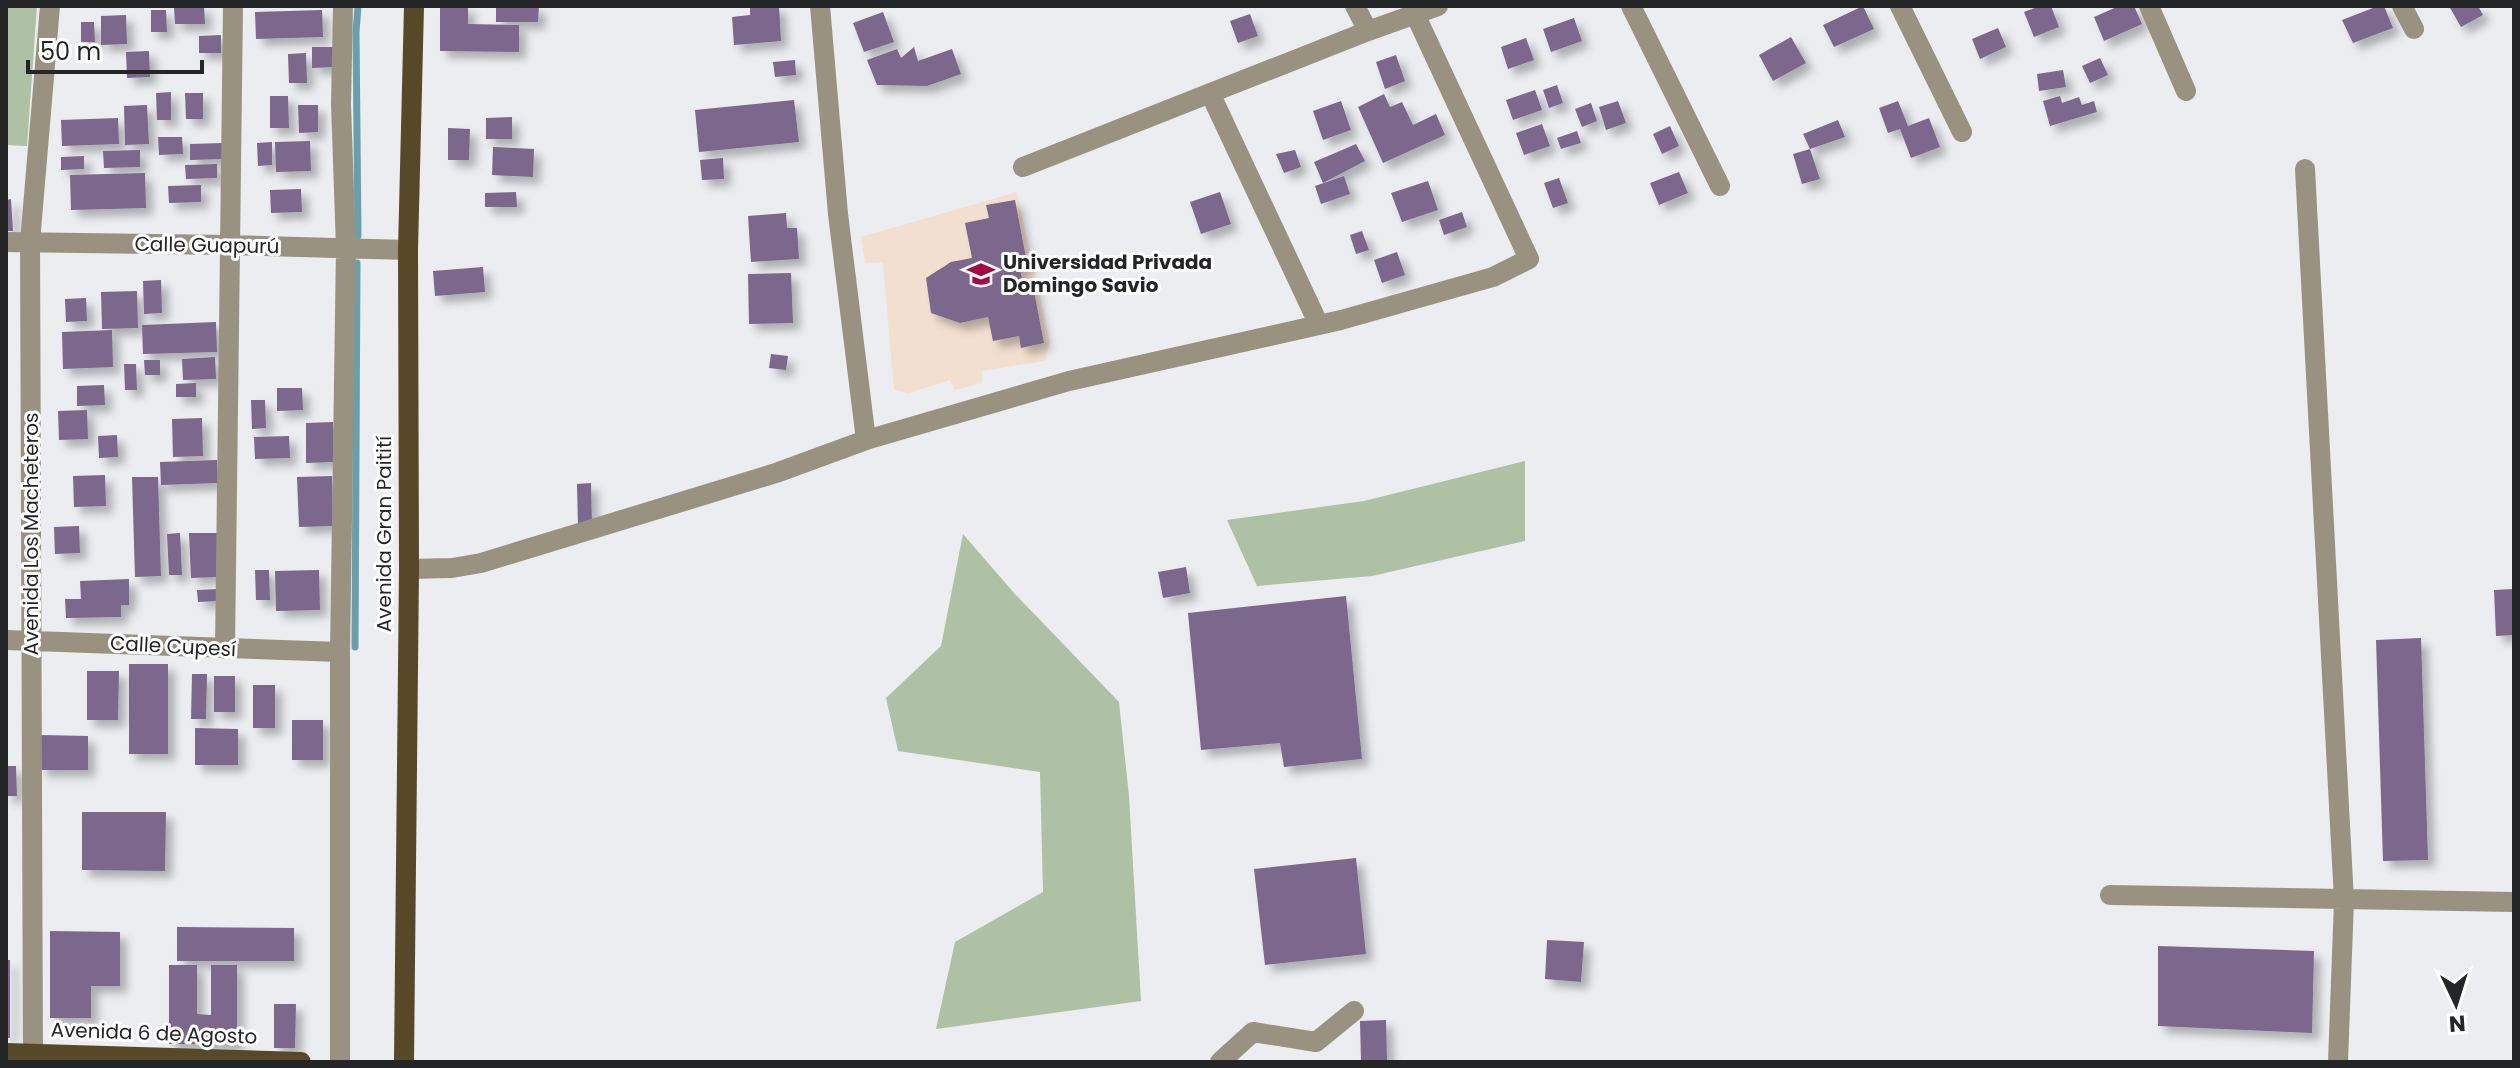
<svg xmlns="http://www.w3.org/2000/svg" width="2520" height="1068" font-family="Poppins,sans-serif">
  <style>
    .education { fill: #f2dfcf }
    .green { fill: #aec1a5 }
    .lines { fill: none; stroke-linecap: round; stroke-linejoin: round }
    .stream { stroke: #689fab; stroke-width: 7 }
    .building { fill: #7b678c; filter: url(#shadow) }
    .minor { stroke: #9a9280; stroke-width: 20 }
    .major { stroke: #574828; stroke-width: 20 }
    .labels { text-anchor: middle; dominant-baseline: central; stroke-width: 6; stroke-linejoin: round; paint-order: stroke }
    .street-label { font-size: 20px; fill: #242526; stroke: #fff }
    .poi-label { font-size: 20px; font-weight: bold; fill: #242526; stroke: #fff; text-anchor: start }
  </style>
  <defs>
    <filter id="shadow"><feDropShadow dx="7" dy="7" stdDeviation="4" flood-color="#0004"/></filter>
  </defs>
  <rect width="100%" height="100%" fill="#ebedf0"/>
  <!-- education -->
  <path class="education" d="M1017 192 1050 342 1045 361 982 371V383L955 390 950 380 909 393 894 390 883 262 865 263 861 237Z"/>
  <!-- green -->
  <path class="green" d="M6 6H37L27 146 6 145Z
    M1525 461V541L1372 576 1257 586 1227 520 1364 501Z
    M963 534 1014 593 1119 702 1129 796 1141 1001 936 1029 955 942 1043 892 1040 772 898 751 886 698 941 646Z"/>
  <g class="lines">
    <!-- stream -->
    <path class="stream" d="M358 6 356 32 358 236
      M355 647 357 263"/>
  </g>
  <!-- building -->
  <path class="building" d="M204 6 205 24H175L174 7Z
    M440 6H468V24L519 25V52L440 51Z
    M496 6H539L538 22H496Z
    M750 6H779L781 41 734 45 732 17 750 15Z
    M1863 6 1874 29 1834 47 1823 25Z
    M2040 6H2051L2059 27 2034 37 2024 12Z
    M2119 6H2134L2142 24 2104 41 2094 17Z
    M2378 6H2384L2393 28 2353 43 2342 20Z
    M2449 6H2478L2483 15 2461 27Z
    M151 10H166L167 32H151Z
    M322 10 323 37 256 39 255 12Z
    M883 12 894 42 864 52 853 23Z
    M1250 14 1258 36 1238 43 1230 21Z
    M126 15 127 44 101 45V16Z
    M1574 18 1582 41 1551 52 1543 29Z
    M81 22H94L95 42H81Z
    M1998 28 2006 47 1980 59 1972 39Z
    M221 35V53H199V36Z
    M1791 37 1806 63 1773 81 1759 55Z
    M1526 38 1534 60 1508 69 1501 47Z
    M312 47H335V67L312 68Z
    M914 47 918 61 952 49 961 74 927 86 877 85 867 60 897 49 901 58Z
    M149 51 150 77 127 78 126 52Z
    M306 53 307 83H289L288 54Z
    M1396 55 1405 81 1385 89 1376 62Z
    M2100 58 2108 75 2090 83 2082 66Z
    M795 60 796 75 775 77 773 62Z
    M2063 70 2066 87 2039 91 2037 74Z
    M1557 85 1563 103 1549 108 1543 90Z
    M1535 90 1542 110 1513 120 1506 100Z
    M171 92V120H157L156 93Z
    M185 93H203V119H186Z
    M1384 94 1390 107 1402 102 1413 125 1436 114 1445 135 1383 163 1358 107Z
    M270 96H288L289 128H270Z
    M2060 96 2062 103 2079 97 2082 105 2094 101 2097 112 2050 126 2043 101Z
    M794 100 799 142 699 152 695 110Z
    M1341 101 1351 130 1323 140 1313 111Z
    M1618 101 1626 123 1606 130 1599 107Z
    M1898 101 1908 126 1929 118 1940 147 1911 158 1900 129 1888 133 1879 108Z
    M1591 103 1597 121 1582 127 1575 109Z
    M147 105 149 144 125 145 124 106Z
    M298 105H318V132L299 133Z
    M512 117V139H486V118Z
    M118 118 119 144 62 146 61 120Z
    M1838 120 1845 137 1810 149 1803 134Z
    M1542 124 1550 146 1524 155 1516 133Z
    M1670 126 1679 146 1662 154 1653 134Z
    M448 128 470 129 469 160H448Z
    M1577 131 1581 143 1561 149 1557 138Z
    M158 137H182L183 154 159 155Z
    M310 141 311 171 276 172 275 142Z
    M272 142V165L258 166 257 143Z
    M223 143 224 159 190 160V144Z
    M1356 144 1365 161 1323 183 1314 162Z
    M493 147 534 149 533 177 492 175Z
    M1810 149 1820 179 1802 184 1793 154Z
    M140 150V167L104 168 103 151Z
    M1295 150 1301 167 1284 173 1276 154Z
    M84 156V169L61 170V157Z
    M723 158 724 179 702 180 700 160Z
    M217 164V178L186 179 185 165Z
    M1679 172 1688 193 1659 205 1650 183Z
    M145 173 146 208 71 210 70 175Z
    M1344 176 1350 194 1321 204 1315 186Z
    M1559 178 1568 203 1553 208 1544 183Z
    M1428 181 1438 210 1402 222 1391 193Z
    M201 185V202L169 203 168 186Z
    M301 189 302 212 271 213 270 190Z
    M516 192 517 207H485V193Z
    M1220 192 1231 224 1201 234 1190 202Z
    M11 199 13 231H6V200Z
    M1015 200 1028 268 1020 269 1023 283 1032 281 1044 343 1021 348 1019 336 993 341 988 317 960 323 931 313 926 278 951 262 972 258 965 223 989 218 986 205Z
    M1462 212 1467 227 1444 235 1439 220Z
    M786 213 787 228H797L799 259 751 262 748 216Z
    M1362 231 1369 250 1356 254 1350 235Z
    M1397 252 1405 275 1382 283 1374 260Z
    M483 267 485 292 435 296 433 271Z
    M791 273 793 323 749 324 748 274Z
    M161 280 162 313 144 314 143 281Z
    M137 291 138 328 102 329 101 292Z
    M86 298 87 321 66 322 65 299Z
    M216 322 217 352 143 354 142 325Z
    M112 330 113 367 63 369 62 332Z
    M771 354 788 356 786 370 769 368Z
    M215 357 216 379 183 380 182 359Z
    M144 360H160V375H145Z
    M124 364H136L137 390H125Z
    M196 383V397H176V384Z
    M104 385 105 405 77 406V386Z
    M277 388H302L303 410 277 411Z
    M251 400H265L266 428 252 429Z
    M87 410 88 439 59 440 58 411Z
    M202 418 203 456 173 457 172 419Z
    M333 422 334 462 306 463V423Z
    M117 435 118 457 99 458 98 436Z
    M289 436 290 458 255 459 254 437Z
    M217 460 218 483 161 485 160 462Z
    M105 475 106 506 74 507 73 476Z
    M332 476 333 526 299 527 297 477Z
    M132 477H158L161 576 135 577Z
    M591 483 592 526H578L577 484Z
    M79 526 80 553 55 554 54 527Z
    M180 533 182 575H169L167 534Z
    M189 533H217L218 577 191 578Z
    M1186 567 1190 593 1163 598 1158 572Z
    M255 570H269L270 600H256Z
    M319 570 320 610 276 611 275 571Z
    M129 579V605H121V617L66 618 65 599H81L80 581Z
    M218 589 219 601 198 602 197 590Z
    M2514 589V635L2496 636 2494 590Z
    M1346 596 1362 759 1284 767 1280 743 1201 750 1188 613Z
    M2421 638 2428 860 2383 861 2376 640Z
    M129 664H168V754H129Z
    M87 671H119L118 720H87Z
    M192 674H207L206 719H191Z
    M214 676H235V712H214Z
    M253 685H275V728H253Z
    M292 720H323V760H292Z
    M195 728 238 729V765H195Z
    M40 735 88 736V770H40Z
    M6 766H16L17 796H6Z
    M82 812H166L165 871 82 870Z
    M1356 858 1366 954 1265 965 1254 869Z
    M177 927 294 928V961H177Z
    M50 931 120 932V986H91V1018H50Z
    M1547 940 1584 942 1581 982 1545 979Z
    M2158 946 2314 951 2312 1033 2158 1026Z
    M6 960H10V1038H6Z
    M169 965H197V1014L211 1015V965H237V1044H169Z
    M274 1004H296L295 1048H274Z
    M1386 1020 1387 1062H1361L1360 1021Z"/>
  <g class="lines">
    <!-- minor -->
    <path class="minor" d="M1355 6 1368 31
      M1631 6 1720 186
      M1900 6 1962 132
      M2149 6 2186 91
      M2402 6 2414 29
      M1210 93 1319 325
      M1023 167 1368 31 1438 6
      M2305 169 2344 900 2338 1062
      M6 242 229 245 408 250
      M866 440 1069 381 1341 320 1493 277 1529 259 1415 14
      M409 569 452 568 481 563 776 473 866 440 838 214 820 6
      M6 640 340 652
      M225 649 233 6
      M2110 895 2514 902
      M33 1062 30 242 50 6
      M340 1062V652L346 248 341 104 343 6
      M1220 1062 1253 1032 1316 1042 1354 1011"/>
    <!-- major -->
    <path class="major" d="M6 1053 301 1062
      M404 1062 409 569 408 250 414 6"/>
  </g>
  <!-- icons -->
  <defs>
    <g id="university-bare" transform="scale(2.16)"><path d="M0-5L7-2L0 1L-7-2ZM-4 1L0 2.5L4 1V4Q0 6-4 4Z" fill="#a40a41" stroke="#fff" stroke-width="2.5" paint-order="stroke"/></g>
  </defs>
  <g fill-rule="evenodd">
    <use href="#university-bare" x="981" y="274"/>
  </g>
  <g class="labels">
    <!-- street labels -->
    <g class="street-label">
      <text transform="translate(207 245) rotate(1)">Calle Guapurú</text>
      <text transform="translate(31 534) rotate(-90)">Avenida Los Macheteros</text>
      <text transform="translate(384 534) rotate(-90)">Avenida Gran Paitití</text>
      <text transform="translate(173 646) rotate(3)">Calle Cupesí</text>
      <text transform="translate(154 1033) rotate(2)">Avenida 6 de Agosto</text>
    </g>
    <!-- poi labels -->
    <g class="poi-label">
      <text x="1003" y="262">Universidad Privada<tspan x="1003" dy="23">Domingo Savio</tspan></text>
    </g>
  </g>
  <!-- border -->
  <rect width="2520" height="1068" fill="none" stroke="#242526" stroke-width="16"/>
  <!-- north arrow -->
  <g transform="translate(2456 1004) rotate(176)" stroke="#ffffff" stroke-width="6" paint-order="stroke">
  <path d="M0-6L14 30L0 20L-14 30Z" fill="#242526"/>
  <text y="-12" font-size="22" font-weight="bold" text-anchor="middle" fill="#242526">N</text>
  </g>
  <!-- scale -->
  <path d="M28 60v12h174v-12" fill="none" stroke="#242526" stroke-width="4"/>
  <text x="40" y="60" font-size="24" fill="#242526" stroke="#ffffff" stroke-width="6" paint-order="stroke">50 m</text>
</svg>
